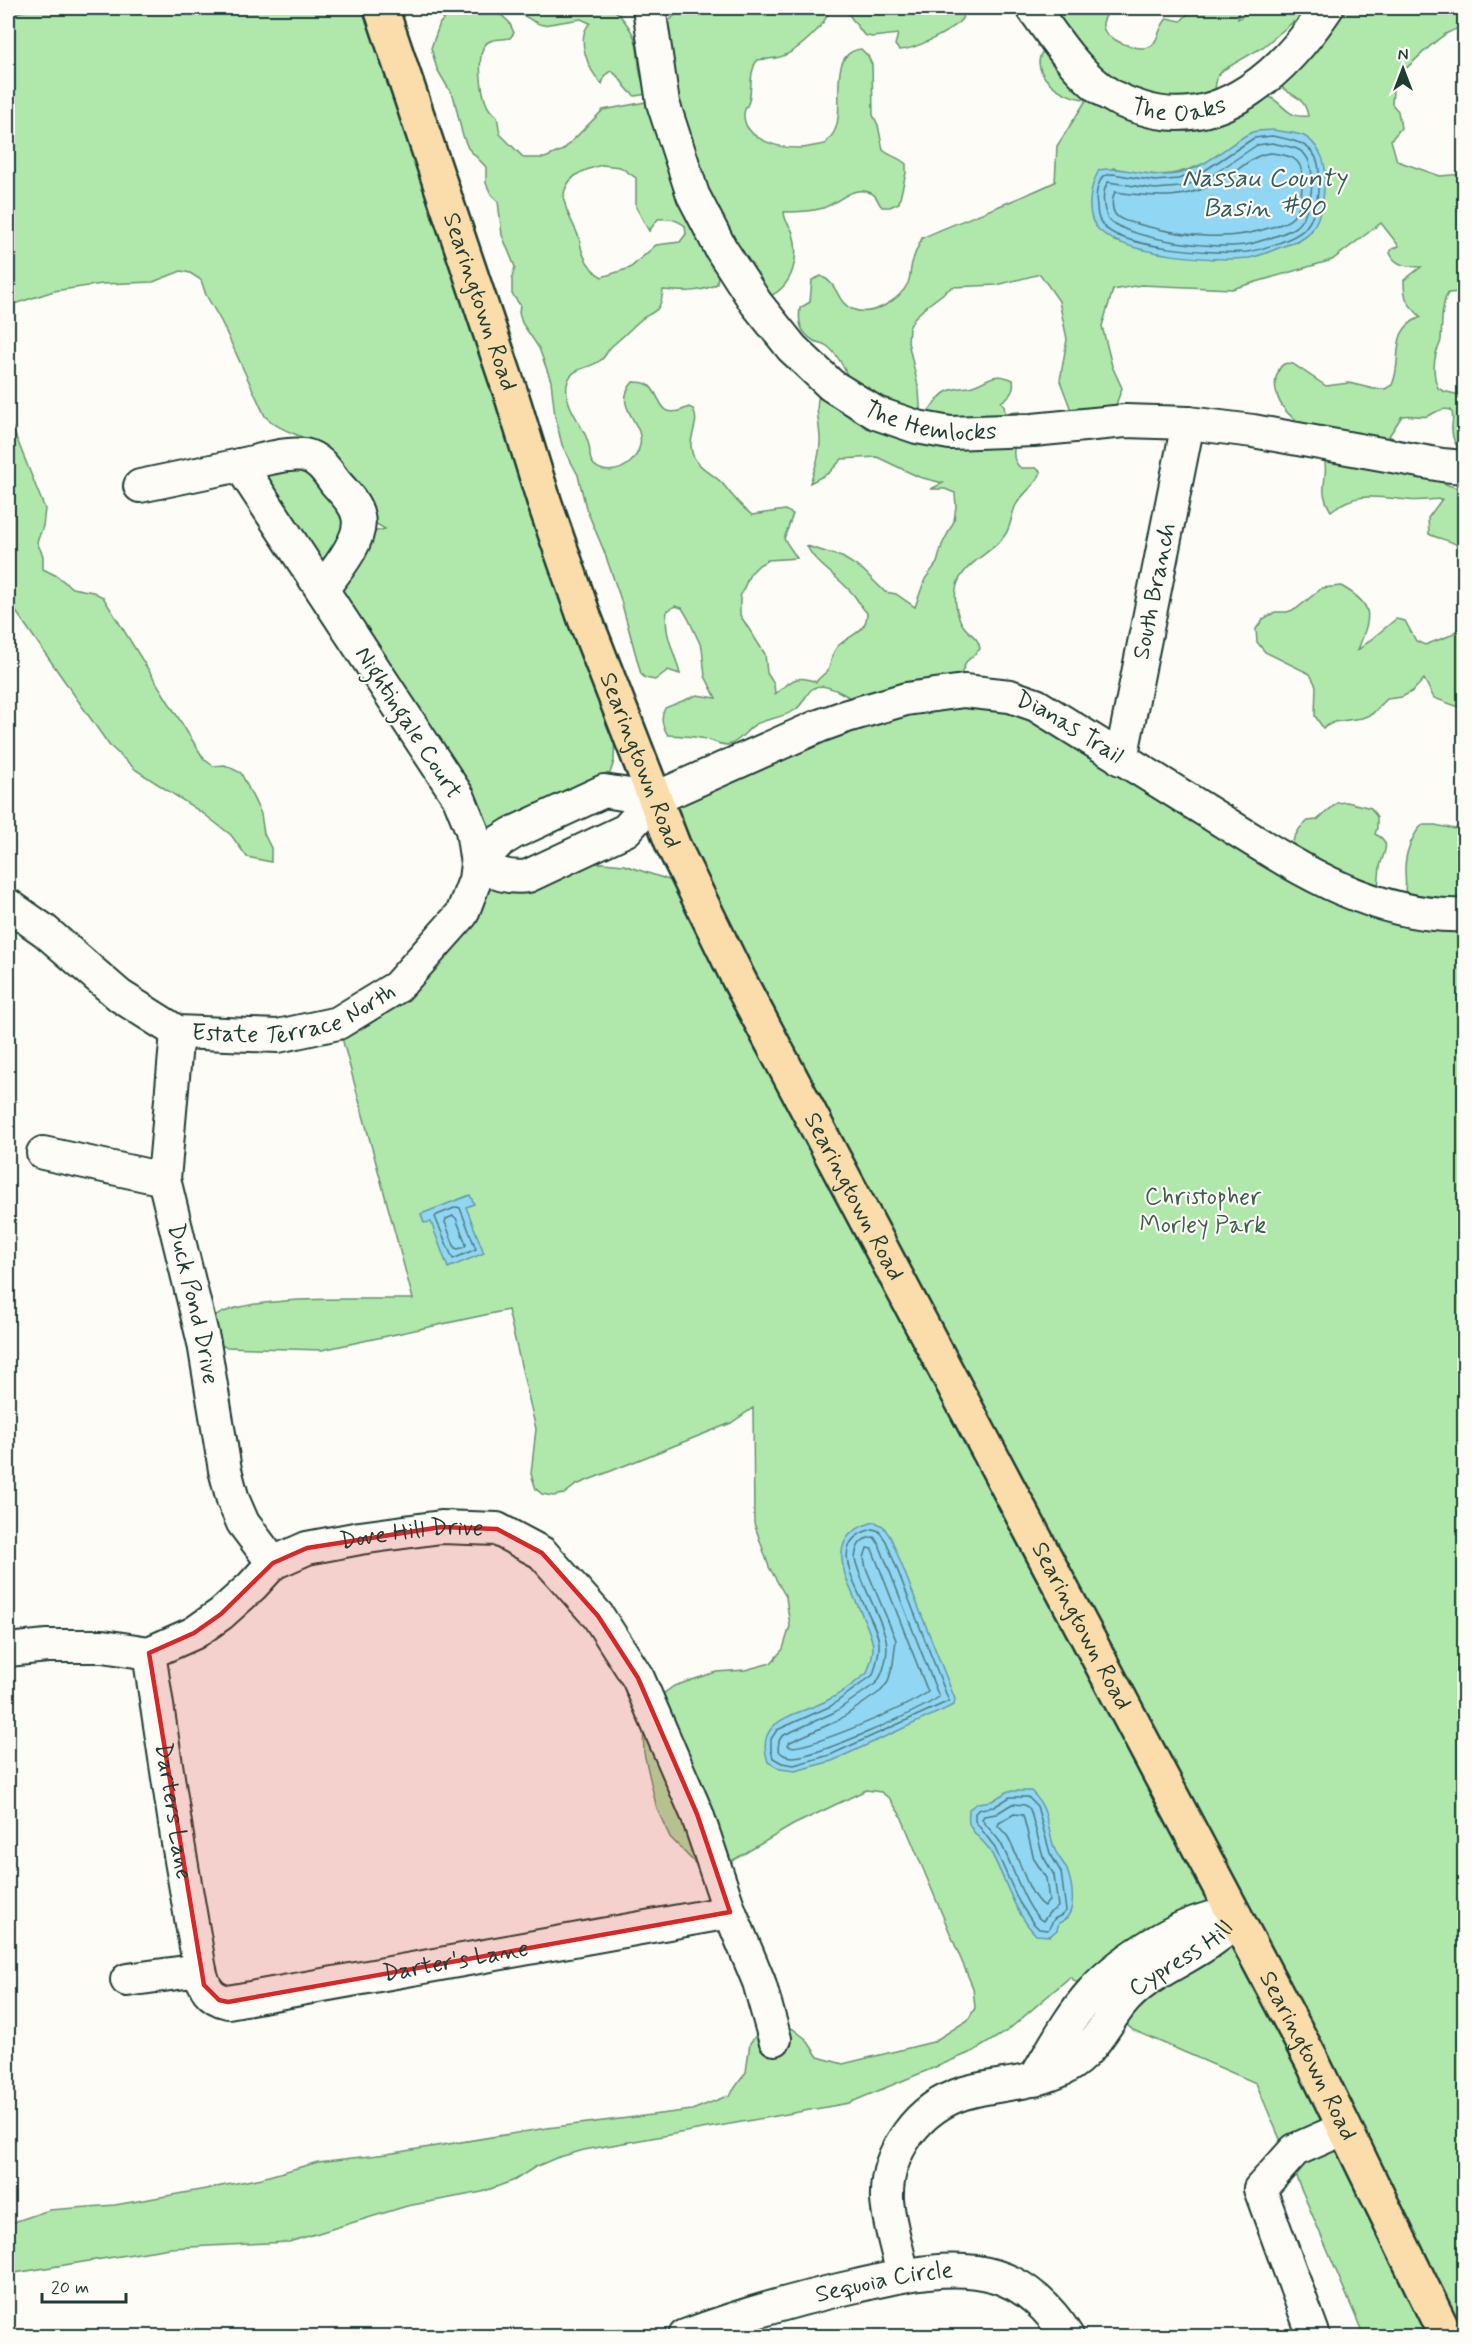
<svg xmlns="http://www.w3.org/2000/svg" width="1472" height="2344" font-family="Mynerve,sans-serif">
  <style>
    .green { fill: #b0e8ab; stroke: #689270; stroke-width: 1.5; fill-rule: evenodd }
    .water { fill: #91d6f2; stroke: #6399a6; stroke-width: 1.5 }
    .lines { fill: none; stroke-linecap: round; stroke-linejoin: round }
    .shore { stroke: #4d7a80; stroke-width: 1.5 }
    .minor-casing { stroke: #1f3d34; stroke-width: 36 }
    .major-casing { stroke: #1f3d34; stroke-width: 38 }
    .minor { stroke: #fdfcf7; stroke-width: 32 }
    .major { stroke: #fbddab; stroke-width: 33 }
    .marked { fill: #d62828; fill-opacity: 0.2; stroke: #d62828; stroke-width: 4.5; stroke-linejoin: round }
    .labels { text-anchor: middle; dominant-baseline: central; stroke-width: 4.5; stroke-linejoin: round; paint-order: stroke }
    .street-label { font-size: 24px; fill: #1f3d34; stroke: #fdfcf7 }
    .park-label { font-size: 24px; fill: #3c5f4c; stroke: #fdfcf7 }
    .water-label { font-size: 26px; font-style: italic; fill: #365c5a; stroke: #fdfcf7 }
  </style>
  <rect width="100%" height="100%" fill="#fdfcf7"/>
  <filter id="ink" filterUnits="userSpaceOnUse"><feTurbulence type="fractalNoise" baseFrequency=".0167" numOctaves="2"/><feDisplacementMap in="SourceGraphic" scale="12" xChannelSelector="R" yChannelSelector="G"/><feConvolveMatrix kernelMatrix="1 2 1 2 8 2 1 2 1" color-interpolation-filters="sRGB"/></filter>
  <g filter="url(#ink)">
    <!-- green -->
    <path class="green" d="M37 8H381L615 724 614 761 604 791 478 864 603 863 624 865 675 882 654 799 861 706C851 698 824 679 812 689 805 695 803 705 795 710 783 718 768 718 756 724 747 729 741 740 731 744 723 747 716 742 709 740 696 736 681 736 668 735 662 726 660 718 665 708L697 695 716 698 705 676 702 648 688 618 682 608 675 606 667 611C663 634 675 652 680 674L668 670 655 680 645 678 641 674 620 597 604 551 586 508 578 475 562 445 555 416 551 381 539 348 522 323 519 313 520 305 512 294V277L515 267 502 235 498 201 491 194 486 183V167L468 148 462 133 454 98 437 69 431 48 440 23 451 12 473 10 477 8H611C620 13 634 32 636 43 640 62 637 71 646 91L662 28 677 13 690 8H829C828 25 794 55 776 58 770 59 764 59 757 60 749 72 752 88 749 101 748 105 744 109 744 114 743 140 781 149 802 148 810 147 818 145 825 144 828 140 832 136 834 132 847 108 825 53 861 49L868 56 872 65 873 115 878 125 883 150C891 157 899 157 906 164V173L899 203 890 207H882C877 202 878 196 871 193 853 184 839 203 823 208 810 212 797 212 784 212 785 224 790 224 793 233 800 257 793 287 768 297L722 270 718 274 717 284C699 293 682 292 663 290 662 297 662 302 658 308 655 312 648 315 643 318 632 327 623 337 613 345 608 349 606 356 601 360 589 370 570 366 567 385 563 410 590 429 590 454 590 478 633 477 640 445 645 422 611 407 633 382 637 382 643 382 647 384 664 395 656 423 689 407L693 409C700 421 691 432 691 445 691 466 712 472 723 484 732 496 740 506 752 515L785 510 793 514 784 539 797 558 768 560 759 565 750 574 740 597V615L765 654 767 673 774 684 775 694C791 682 795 673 816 682 820 676 827 673 829 668 832 660 831 653 838 646 850 634 867 633 867 613 862 608 860 604 856 598 843 579 816 566 807 546L842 557 863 570 885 592 896 594 915 607 925 579 937 563 942 545 954 521 956 506 955 493 945 489H931L943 483 919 477 877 457 842 459 829 473 810 483C815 468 821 453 820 437 819 422 815 409 819 395L852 388C847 373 840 356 827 346 823 343 818 343 814 341 800 332 798 323 800 308L810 302 812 280 821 276C839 284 836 302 852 309 871 318 900 300 908 283 911 276 910 267 913 260 915 252 919 245 922 238 966 218 1011 203 1055 182L1057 146 1087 99C1062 99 1022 70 1047 46H1037L1038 36 1026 14 1014 12 1006 8H1109C1108 15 1100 21 1104 30 1109 41 1146 56 1154 43 1160 35 1158 29 1167 18L1181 21 1193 8H1239L1238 19 1254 8H1464V28C1442 27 1414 65 1394 78L1392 104 1398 111 1401 128 1391 140 1397 161 1440 176 1464 174V289L1461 292 1448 293C1441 304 1442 327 1441 340 1440 346 1437 349 1436 354 1433 365 1434 378 1438 388L1443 391 1464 396V458C1459 449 1452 441 1452 430 1451 423 1455 418 1451 410 1441 407 1436 413 1427 416 1420 418 1412 414 1402 416L1389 436C1396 440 1405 443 1410 448 1432 469 1429 484 1464 489V559C1462 539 1444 542 1429 534L1428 518 1442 499C1431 499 1419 502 1408 500 1378 497 1356 491 1331 511 1316 488 1330 478 1324 457 1321 449 1314 434 1308 428 1301 422 1291 418 1286 411 1277 401 1272 384 1278 372 1281 364 1285 362 1293 364L1326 386 1349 383 1374 389H1385L1392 385C1404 359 1387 331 1421 317 1407 303 1404 301 1404 280L1421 267C1409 267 1395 266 1390 253L1392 249 1399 246 1381 223 1332 260 1232 289 1141 285 1113 290 1102 326 1112 366 1122 388 1114 410 1095 418 1071 410 1060 381 1067 339 1059 301 1040 274 997 285 952 287 928 305 915 317 909 328 908 342 919 390 921 420C929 412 936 398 946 392 954 388 961 388 969 387 988 383 990 370 1013 380 1015 391 1010 396 1001 402L1004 405 1005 413 1019 412 1024 418C1020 434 1005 456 1021 468H1036L1041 472C1036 486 1023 492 1016 505 1011 514 1012 525 1005 535 992 554 960 564 956 589 954 601 957 619 965 628 972 636 979 638 980 649L966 662 959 680 1291 849 1294 838 1300 828 1308 821 1317 820 1337 803 1347 802 1371 808 1377 817V828L1375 834C1394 843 1382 853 1380 867 1379 875 1379 883 1377 891L1404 897C1407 887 1405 879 1405 869 1405 854 1412 835 1422 825H1435L1455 829 1461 823 1464 811V2336H1364L1256 2083 1133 2030 1070 1977 1007 2031 974 2051 849 2103 584 2150 556 2158 535 2167 515 2180 482 2192 407 2206 289 2242 170 2248 8 2274V2224L49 2210 115 2205 206 2189 262 2178 318 2162 387 2154 547 2128 692 2110 730 2095 746 2072 750 2043 760 2030 777 2026 793 2029 806 2039 818 2057 843 2064 933 2042 968 2020 975 2008 973 1988 901 1816 890 1799 881 1792 866 1790 793 1825 730 1862 708 1868 695 1863 670 1837 657 1809 644 1753 643 1729 656 1699 674 1686 716 1672 745 1670 771 1663 783 1649 790 1626 786 1597 769 1567 754 1523 753 1408 731 1423 576 1485 564 1494 553 1496 542 1494 536 1489 531 1474 536 1429 508 1310 322 1350 225 1347 218 1343 212 1319C241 1293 370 1300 413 1299L338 1023 397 987 477 864 346 613 340 586 369 533 385 529 373 522 318 445C300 434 279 431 265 416L221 321 206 295 201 280 190 273 181 271 153 282 102 284 54 291 8 306V15ZM507 10C527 13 529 22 543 25L581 19 590 23C575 38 588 70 602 84L605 75 611 71C622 77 623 88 635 96L661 92 658 102H646L603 110 563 150 545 158H524L500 134 497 116C496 115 490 111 490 110 481 99 477 58 484 46 490 37 502 40 510 38L514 33 509 22 498 12ZM1293 22 1278 81C1285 97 1304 92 1308 116 1287 119 1284 103 1268 96 1259 93 1222 95 1211 95L1215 89 1217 77 1223 70 1263 47ZM1225 152 1324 202 1311 232 1298 242 1214 259 1161 253 1114 241 1113 168C1159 180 1184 177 1225 152ZM602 165 620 167 636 178V207L649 231 658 219C670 218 676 219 685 226L686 234 680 242 656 245 630 268 602 277C593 272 588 265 584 256 581 251 581 244 579 238 575 225 560 205 565 190 570 174 587 169 602 165Z
      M844 8H966C964 13 964 17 960 21 950 32 914 50 899 50L895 45 898 34 872 37 864 35Z
      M8 417 45 509 43 526 37 542 43 556V569L57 576 72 588 93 592 103 597 204 759 213 766 225 765 241 773 261 814 264 834 271 848V862L247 857 231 835 204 814 136 770 109 745 8 600Z
      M306 462 352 520 322 581 250 469Z
      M1341 586C1377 606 1370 617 1358 650L1396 619 1405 621 1416 641 1425 645 1449 636 1464 625V709L1434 698 1424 679 1413 691 1402 697 1387 699 1372 714 1362 718 1334 722 1323 728 1315 716 1316 686 1310 674 1265 652 1257 642 1256 629 1263 619 1275 612H1287L1296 609 1322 588Z"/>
    <!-- water -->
    <path class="water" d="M1273 130C1282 132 1296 132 1304 136 1317 143 1326 160 1325 175 1324 194 1323 214 1311 231 1305 240 1293 243 1284 246 1273 250 1261 256 1249 258 1212 261 1127 256 1099 230 1084 216 1090 186 1099 170 1124 165 1150 179 1177 174 1208 167 1224 147 1250 133 1256 130 1266 131 1273 130Z
      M470 1195 474 1204 466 1207 484 1253 448 1268 431 1222 424 1223 421 1214Z
      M875 1522 883 1526 891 1538 955 1699 954 1705 832 1761 795 1771 780 1769 768 1762C753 1717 799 1716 828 1700 842 1693 855 1683 867 1673 870 1664 875 1651 872 1641 863 1602 807 1538 875 1522Z
      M1008 1791H1031C1050 1809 1046 1827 1055 1850 1058 1857 1064 1863 1067 1870 1073 1886 1078 1916 1059 1923L1057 1930 1050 1936 1036 1935C1012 1910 1006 1878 989 1849 983 1840 972 1834 969 1823 968 1819 969 1813 969 1809L978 1803 992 1801Z"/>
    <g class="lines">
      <!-- shore -->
      <path class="shore" d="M1272 136C1296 140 1320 145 1319 175 1318 193 1318 212 1306 227 1299 238 1260 250 1247 252 1218 254 1119 249 1102 224 1098 219 1097 212 1097 206 1095 195 1097 185 1103 176L1113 174 1155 181 1178 179 1204 171 1254 138Z
        M1272 143C1283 146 1299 146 1306 156 1318 173 1311 217 1294 228 1283 235 1264 240 1250 244 1219 251 1131 240 1108 219 1103 208 1101 193 1108 182L1155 189 1180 187 1208 178 1257 145Z
        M1271 153C1288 155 1303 157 1302 178 1302 191 1302 206 1293 217 1288 223 1278 225 1272 227 1229 242 1189 237 1145 226 1136 223 1121 222 1115 214 1111 208 1112 197 1115 192 1158 198 1188 201 1227 177 1242 168 1254 154 1271 153Z
        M457 1207 460 1208 476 1249 453 1259 435 1217 437 1215Z
        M453 1216 456 1218 466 1244 465 1247 458 1249 455 1248 445 1222 446 1219Z
        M873 1529 879 1531 886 1541 949 1701 830 1755 794 1765 782 1763 773 1758 771 1750V1739L777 1730 831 1706 873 1675C876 1665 880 1653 879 1643 876 1610 813 1543 873 1529Z
        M874 1537 879 1544 939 1697C917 1712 819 1756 793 1757 786 1757 781 1755 778 1749L779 1741 782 1736 835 1712 875 1684C884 1675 889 1652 886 1639 879 1612 862 1587 855 1559 856 1546 860 1538 874 1537Z
        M867 1548 872 1549 928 1692C909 1706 812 1748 790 1747L788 1745 790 1742 839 1720 881 1691 888 1682 893 1664 896 1640 866 1568 864 1558Z
        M1010 1797H1028L1037 1806 1050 1853 1061 1872 1066 1911 1062 1915 1054 1919 1048 1930 1039 1929 1033 1923 1019 1902 994 1846 975 1821V1813L980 1809 994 1807Z
        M1012 1804 1025 1805 1030 1809 1043 1856 1054 1875 1058 1907 1049 1913 1043 1921C1026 1913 1011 1860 1000 1842 995 1834 987 1828 982 1819L984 1816 996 1814Z
        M1014 1814 1023 1815 1034 1859 1046 1878 1049 1901 1044 1906C1028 1897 1018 1854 1008 1837 1005 1833 1001 1829 998 1826L999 1823Z"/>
      <!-- minor casing -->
      <g class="minor-casing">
        <g id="minor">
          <path id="s1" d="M649 8 663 103 693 195 721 249 756 303 792 348 831 385 876 413 917 427 950 433 1033 430 1125 421 1188 423 1253 431 1442 465 1464 467"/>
          <path id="s2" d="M1033 8C1053 36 1073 67 1100 88 1111 97 1127 104 1141 108 1221 134 1286 69 1327 8"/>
          <path d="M240 465C260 461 285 452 304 455 319 458 327 471 335 482 343 491 356 504 358 516 364 539 335 572 322 589"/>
          <path id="s3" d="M1121 759 1188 423"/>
          <path id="s4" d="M654 799 604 791 513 833 500 841 477 864C495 873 508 879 528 876L626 830 654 799 819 726 847 716 906 699 964 691 1010 696 1036 705C1092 740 1147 774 1203 809 1283 858 1366 919 1464 915"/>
          <path id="s5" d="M8 905 45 931 120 996 177 1032 278 1036 338 1023 397 987 462 914 475 880 477 864 472 830 459 798 240 465 140 486"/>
          <path id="s6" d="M177 1032 164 1179 204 1343 225 1470 233 1500 243 1523 273 1563"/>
          <path d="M43 1153 164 1179"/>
          <path id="s7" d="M8 1650 47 1646H103L149 1653 194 1633 221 1614 252 1586 273 1563 307 1548 360 1538 441 1527 497 1529 542 1553 598 1616 638 1678 697 1814 730 1912 759 1982 775 2039"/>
          <path id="s8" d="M149 1653 178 1843 200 1970C204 1987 209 1998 228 2002L730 1912"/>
          <path d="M127 1980 200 1970"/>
          <path id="s9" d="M903 2275C898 2251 889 2225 887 2200 885 2152 919 2107 964 2093 997 2083 1033 2085 1065 2068 1092 2053 1103 2027 1121 2004 1146 1973 1183 1962 1214 1939 1222 1933 1228 1923 1235 1915 1226 1916 1216 1916 1207 1919 1171 1929 1117 1963 1092 1992 1069 2017 1052 2051 1034 2080"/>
          <path id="s10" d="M685 2336C741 2315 797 2299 856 2286 900 2276 951 2263 995 2276 1026 2285 1051 2310 1067 2336"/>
          <path d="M1314 2336 1260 2189 1295 2150 1345 2128"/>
        </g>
      </g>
      <!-- major casing -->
      <g class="major-casing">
        <g id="major">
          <path id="s11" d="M381 8 512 397 545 504 585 619 673 845 739 980 1312 2061 1446 2336"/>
        </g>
      </g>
      <!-- minor -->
      <use href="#minor" class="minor"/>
      <!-- major -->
      <use href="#major" class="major"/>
    </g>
  </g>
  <!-- marked area -->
  <path class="marked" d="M441 1527 497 1529 542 1553 598 1616 638 1678 697 1814 730 1912 228 2002 219 2000 204 1985 149 1653 194 1633 221 1614 273 1563 307 1548Z"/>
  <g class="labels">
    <!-- street labels -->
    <g class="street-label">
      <text stroke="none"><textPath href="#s2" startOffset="189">The Oaks</textPath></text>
      <text stroke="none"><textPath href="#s11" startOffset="310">Searingtown Road</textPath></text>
      <text stroke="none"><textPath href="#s1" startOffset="538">The Hemlocks</textPath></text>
      <text stroke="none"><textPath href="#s3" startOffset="171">South Branch</textPath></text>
      <text transform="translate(408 723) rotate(57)">Nightingale Court</text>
      <text stroke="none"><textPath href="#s4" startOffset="846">Dianas Trail</textPath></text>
      <text stroke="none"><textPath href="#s11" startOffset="796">Searingtown Road</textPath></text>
      <text stroke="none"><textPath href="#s5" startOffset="333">Estate Terrace North</textPath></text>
      <text stroke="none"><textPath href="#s11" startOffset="1282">Searingtown Road</textPath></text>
      <text stroke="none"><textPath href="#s6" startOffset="276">Duck Pond Drive</textPath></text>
      <text stroke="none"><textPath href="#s7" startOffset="440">Dove Hill Drive</textPath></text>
      <text stroke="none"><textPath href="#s11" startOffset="1768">Searingtown Road</textPath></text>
      <text stroke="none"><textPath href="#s8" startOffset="160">Darters Lane</textPath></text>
      <text stroke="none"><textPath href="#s9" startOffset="484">Cypress Hill</textPath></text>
      <text stroke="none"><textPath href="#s8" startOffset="598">Darter's Lane</textPath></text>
      <text stroke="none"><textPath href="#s11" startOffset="2254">Searingtown Road</textPath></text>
      <text stroke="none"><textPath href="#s10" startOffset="207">Sequoia Circle</textPath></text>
    </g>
    <!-- park labels -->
    <g class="park-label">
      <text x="1203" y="1197">Christopher<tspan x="1203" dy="28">Morley Park</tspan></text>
    </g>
    <!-- water labels -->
    <g class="water-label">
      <text x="1264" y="179">Nassau County<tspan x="1264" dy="30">Basin #90</tspan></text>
    </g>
  </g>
  <!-- margin -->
  <rect width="1472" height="2344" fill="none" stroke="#fdfcf7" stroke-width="30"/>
  <rect x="15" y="15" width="1442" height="2314" fill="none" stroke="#1f3d34" stroke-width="2" filter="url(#ink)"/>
  <!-- north arrow -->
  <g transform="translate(1403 69)" stroke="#fdfcf7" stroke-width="4.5" paint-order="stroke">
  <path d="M0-4.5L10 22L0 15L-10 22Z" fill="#1f3d34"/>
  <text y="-9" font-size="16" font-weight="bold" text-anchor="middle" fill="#1f3d34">N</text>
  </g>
  <!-- scale -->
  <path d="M42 2293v9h84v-9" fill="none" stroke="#1f3d34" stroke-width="3"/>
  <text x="51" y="2293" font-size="18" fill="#1f3d34" stroke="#fdfcf7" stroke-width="4.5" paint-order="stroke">20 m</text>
</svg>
